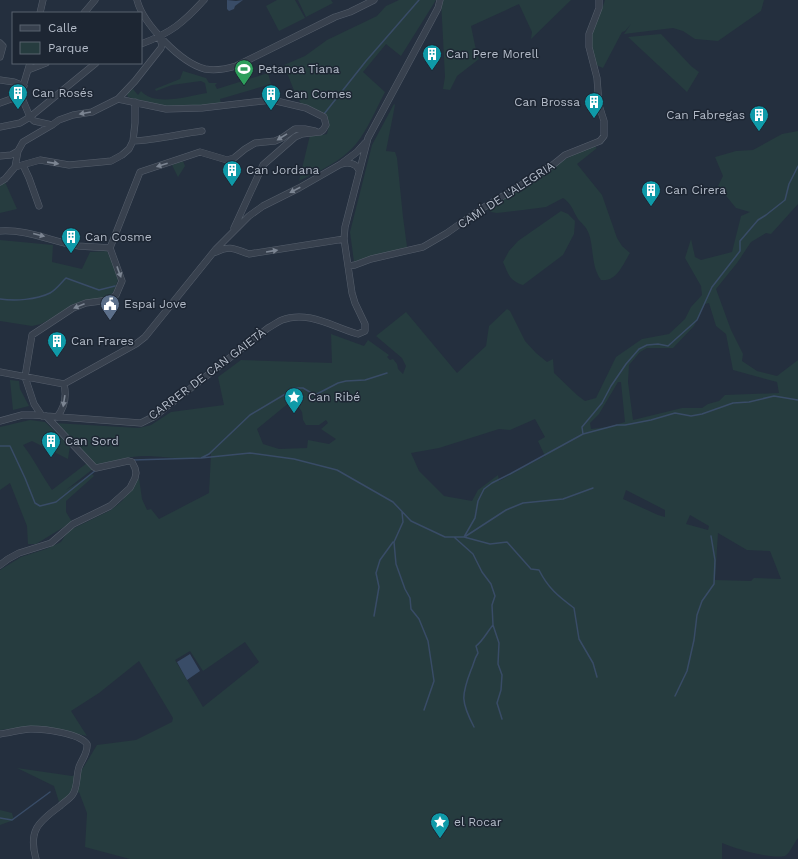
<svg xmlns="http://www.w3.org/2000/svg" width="798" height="859" font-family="'Work Sans',sans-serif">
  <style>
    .green { fill: #263c3f; fill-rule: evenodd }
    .water { fill: #394c67 }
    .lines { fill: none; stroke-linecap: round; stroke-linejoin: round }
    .stream { stroke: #394c67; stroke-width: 1.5 }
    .minor-casing { stroke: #565f6c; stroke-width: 7 }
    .minor { stroke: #38414e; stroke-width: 6 }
    .oneway { fill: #7c8592 }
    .labels { text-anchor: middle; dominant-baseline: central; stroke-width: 3; stroke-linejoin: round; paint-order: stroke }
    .poi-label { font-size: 12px; fill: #b4bcc9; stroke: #1d2633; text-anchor: start }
    .street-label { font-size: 12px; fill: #b4bcc9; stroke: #1d2633 }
  </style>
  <rect width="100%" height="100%" fill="#242f3e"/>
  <!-- green -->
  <path class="green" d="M277 0H295L305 18 279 31 266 6Z
    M298 0H331L333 3 306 17Z
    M399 0H436L401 56 386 44 363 72 385 92C376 109 368 129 356 144 341 162 319 171 299 181L310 135 317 136 327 134 329 125 324 113 301 104 293 88 284 65 305 56 327 40 377 16 386 6Z
    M441 0H571L531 39 532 32 519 4 471 26 477 55 479 59 457 76 450 90 443 89 445 77Z
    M605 0H764L761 11 718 41 695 39 683 31 673 28 624 34 631 24 625 31 622 32 603 68 596 65C595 58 591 50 591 43 591 28 601 14 605 0Z
    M661 34 691 66 699 72 687 92 628 37Z
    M183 71 206 78 209 83H217L215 85 217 89 268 73 271 84 220 99 221 104 212 105 164 106 128 97 127 94 133 89 138 95 141 91C155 107 188 96 207 93L205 83 201 81 172 85 156 91 155 89 180 79Z
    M394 104 395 105 386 151 395 152 397 158 403 217 407 247 354 262 350 232 372 145Z
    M798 131V204L771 234 766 233 751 242 737 263 716 289 731 330 743 354 742 361 757 371 777 376 798 360V838C794 843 790 853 785 856 769 859 737 849 722 843V859H130L85 847 87 813 79 792 59 802 54 786 17 768 72 776 80 773 97 745 136 740 172 722 173 718 139 661 99 693 71 711 87 736 41 726 0 730V570L21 557 46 549 61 542 68 531 111 510 122 501 139 478 142 499 147 510 151 509 159 519 209 493 211 454C194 463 161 455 142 456 127 457 110 461 96 466L54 423 139 428 151 425 171 412 224 405 218 377 241 360 332 363 331 334 364 346 368 340 389 355 387 357 390 360 393 359 397 364 398 369 403 374 406 366 402 358 376 336 406 312 457 373 486 346 489 326 507 309 510 311 525 341 536 353 547 362 553 359 554 373 577 395 585 401 596 398 616 357 642 339 669 334 685 319 691 307 702 295 701 286 685 258 691 239 695 257 701 260 732 252 741 216 750 212 736 208 718 186 723 176 715 157 736 151 753 150 782 134ZM709 303 716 326 726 334 733 370 777 382 779 393 725 395 719 401 708 404 702 408H682L633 420 628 382 629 365 640 352 647 348H673L694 326 705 304ZM618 382H621L625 422 608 427 591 429 590 423 599 414ZM294 400 302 412 303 420 306 425H319L326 420 328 423 321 429 336 439 329 444 308 440 307 448 279 449 263 444 257 429 290 402ZM535 419 545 437 538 441 545 456 499 481 498 475 478 490 472 501 444 496 419 471 411 453 439 448 499 429 510 430ZM626 490 665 510V517L658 515 623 499ZM690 515 709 526 708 530 686 524ZM718 533 747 550 770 551 781 579 754 578 751 581 715 580ZM245 642 259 662 203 707 175 660 190 651 203 671Z
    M592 145 597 148 577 164 602 195 617 238 622 246 630 253C623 264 617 282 601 280 591 266 594 249 589 234 586 226 582 224 578 219 573 211 572 204 563 198L546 207 523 210 497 213 491 212 487 209 564 160Z
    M183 161 185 166 178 177 172 165Z
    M5 182 17 209 0 213V183Z
    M561 211 568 214 575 221 574 234 563 255 523 285C509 280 509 275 503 262L509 251 518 241Z
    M0 240 53 245 52 262 82 269 90 252 107 251 119 277 114 291 109 298 94 300H84L41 324 32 326 0 321Z
    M10 380 19 381 20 389 29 406 13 410Z
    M30 420 45 422 70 446 68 459 32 441 23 445C34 459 42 476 52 490L87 463 93 469 66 490 92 474 94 476 66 501V512L72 522 36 544H28L27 526 10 483 0 490V427Z
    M0 810 12 813 14 820 0 825Z"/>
  <!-- water -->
  <path class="water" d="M227 0 236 1 243 0 235 6 234 9 229 11 227 9Z
    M190 654 200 671 187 680 177 662Z"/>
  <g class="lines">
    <!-- stream -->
    <path class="stream" d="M324 114 366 61 419 0
      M0 299C15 301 36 300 50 293 56 290 61 283 66 278L99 290 115 286
      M583 434 617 425H625L651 420 675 413 691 416 702 414 733 403 749 402 774 396 798 400
      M0 446H10L25 478 35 503 40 506 56 502 96 470
      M201 458 250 453 294 459 337 470 393 502 411 521 445 537H464L490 544 507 542 531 569 539 570C548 588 558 596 574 608L579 639 593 663 597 677
      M132 460 201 458 209 454 250 415 287 393 293 388H303L315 395 338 383 346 381 365 380 387 373
      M402 512 403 522 394 542 396 564 405 589 410 598 411 609 419 619 428 641 434 681 424 710
      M466 536 506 510 523 503 563 499 593 488
      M454 537 473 554 482 572 491 584 495 596 492 605 493 625 499 643 498 664 502 675 501 690 497 703 502 719
      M464 537 475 518 478 501 484 489 492 483 510 474 583 434 582 427 602 403 611 386 626 364 639 349 647 345 658 344 668 346 697 320 712 287 740 251V241L758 220 766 215 785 200 789 184 798 166
      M374 616 379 587 376 573 380 560 393 542
      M675 696 687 671 694 640 697 615 702 601 714 584 715 560 711 536
      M474 727C461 702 461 696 471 670 474 664 474 659 478 653L476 646C483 641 487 632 493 625
      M0 818 12 820 50 792"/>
    <!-- minor casing -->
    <g class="minor-casing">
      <path id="minor" d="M137 0C143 24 181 63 205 69 216 71 226 69 236 66L335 17 350 12 374 0
        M40 13 43 0
        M84 13 95 0
        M0 43 3 46 0 57
        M141 44C171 33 183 23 204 0
        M30 63 21 93 22 98 30 117 34 121 52 125
        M28 70 46 63
        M0 80 14 82 24 86
        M118 99 166 109 202 108 272 100 306 108 324 117 326 125 323 130 320 132 302 134 295 137 263 165 234 228
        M0 103 14 98 21 93
        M0 127 20 123 30 117 96 63
        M133 141C156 140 179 134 202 131
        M0 156 11 155 18 151
        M342 164C348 162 356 163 359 170
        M23 165 29 178 39 206
        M15 167 40 160 69 165 101 162 111 161 122 155 129 149 133 141 135 123V102
        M0 182 5 179 15 167 18 151 23 142 52 125 59 120 73 115 92 112 118 99 135 81 161 48 162 45 160 39
        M0 231C28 229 52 242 79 246 89 247 100 247 110 248
        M110 248 140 172 200 152 227 160 234 158 245 149 255 143 275 141 282 138 295 129H305L315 131
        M216 252C231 245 234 249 249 254L344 239
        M349 266 355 265 371 259 423 247 447 233 481 209 520 186 554 164 565 155 600 141 604 136V121L599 105 597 78 589 47V34L599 8V0
        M0 372 64 384 136 344 145 337 216 249 249 216 263 206 299 188 341 164 357 152 365 143
        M42 416 34 404 25 377 32 335 73 308 86 303 109 300 116 295 122 281 110 248
        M57 417C65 407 67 397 64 384
        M0 421 22 415H33L141 423 155 416 268 328C272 326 277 322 282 320 308 310 333 327 358 334L365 331V324L355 303 352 293 344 239 345 227 368 138 430 23 438 8 440 0
        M0 565 8 559 19 553 51 543 73 524 110 506 130 488 135 478 136 473 135 468 132 462 128 461 96 468 94 467 46 416
        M0 734C10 733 21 729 31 729 44 729 79 733 87 744 88 753 82 759 79 767 76 776 78 786 73 794 70 799 64 802 60 806 38 822 28 831 36 859"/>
    </g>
    <!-- minor -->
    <use href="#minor" class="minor"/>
  </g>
  <!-- one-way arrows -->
  <defs><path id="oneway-solid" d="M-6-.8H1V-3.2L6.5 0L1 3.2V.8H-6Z"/></defs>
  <g class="oneway">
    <use href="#oneway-solid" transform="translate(85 113) rotate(170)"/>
    <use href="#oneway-solid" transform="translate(282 137) rotate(148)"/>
    <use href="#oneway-solid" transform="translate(53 163) rotate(8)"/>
    <use href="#oneway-solid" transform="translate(162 165) rotate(162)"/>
    <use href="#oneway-solid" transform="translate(295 190) rotate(153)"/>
    <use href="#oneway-solid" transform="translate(39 235) rotate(14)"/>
    <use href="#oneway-solid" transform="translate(272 251) rotate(-9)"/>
    <use href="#oneway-solid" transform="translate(119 272) rotate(70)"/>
    <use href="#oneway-solid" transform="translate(79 306) rotate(158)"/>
    <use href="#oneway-solid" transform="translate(64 401) rotate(99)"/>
  </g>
  <!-- icons -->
  <defs>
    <g id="building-pin" transform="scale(1)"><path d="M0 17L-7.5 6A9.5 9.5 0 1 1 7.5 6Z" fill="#0f9aa8" stroke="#1d2633"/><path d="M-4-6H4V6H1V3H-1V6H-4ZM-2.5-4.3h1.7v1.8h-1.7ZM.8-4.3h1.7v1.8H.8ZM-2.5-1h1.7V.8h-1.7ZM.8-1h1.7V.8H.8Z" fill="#fff"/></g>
    <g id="stadium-pin" transform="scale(1)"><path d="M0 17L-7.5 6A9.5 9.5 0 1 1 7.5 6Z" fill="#2e9e5b" stroke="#1d2633"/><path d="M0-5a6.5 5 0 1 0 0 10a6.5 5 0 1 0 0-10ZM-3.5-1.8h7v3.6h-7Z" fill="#fff"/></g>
    <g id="civic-pin" transform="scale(1)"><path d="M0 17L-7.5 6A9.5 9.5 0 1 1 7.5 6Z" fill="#5c6f8a" stroke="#1d2633"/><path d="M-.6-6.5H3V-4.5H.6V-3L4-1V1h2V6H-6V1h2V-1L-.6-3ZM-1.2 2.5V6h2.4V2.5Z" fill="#fff"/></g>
    <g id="sight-pin" transform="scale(1)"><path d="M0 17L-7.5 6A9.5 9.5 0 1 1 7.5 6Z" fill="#0f9aa8" stroke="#1d2633"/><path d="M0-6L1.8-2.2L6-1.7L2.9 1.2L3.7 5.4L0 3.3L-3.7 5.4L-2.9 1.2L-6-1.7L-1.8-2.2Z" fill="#fff"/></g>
  </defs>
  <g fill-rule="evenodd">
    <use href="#building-pin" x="432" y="54"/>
    <use href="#stadium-pin" x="244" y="69"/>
    <use href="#building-pin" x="18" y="93"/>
    <use href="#building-pin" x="271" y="94"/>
    <use href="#building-pin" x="594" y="102"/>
    <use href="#building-pin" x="759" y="115"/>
    <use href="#building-pin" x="232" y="170"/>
    <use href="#building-pin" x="651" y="190"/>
    <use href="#building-pin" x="71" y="237"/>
    <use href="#civic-pin" x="110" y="304"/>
    <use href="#building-pin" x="57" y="341"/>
    <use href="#sight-pin" x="294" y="397"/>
    <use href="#building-pin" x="51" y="441"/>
    <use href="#sight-pin" x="440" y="822"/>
  </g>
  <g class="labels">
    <!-- poi labels -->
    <g class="poi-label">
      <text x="446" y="54">Can Pere Morell</text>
      <text x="258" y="69">Petanca Tiana</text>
      <text x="32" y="93">Can Rosés</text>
      <text x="285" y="94">Can Comes</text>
      <text x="580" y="102" text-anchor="end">Can Brossa</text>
      <text x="745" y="115" text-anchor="end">Can Fabregas</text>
      <text x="246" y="170">Can Jordana</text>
      <text x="665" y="190">Can Cirera</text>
      <text x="85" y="237">Can Cosme</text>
      <text x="124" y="304">Espai Jove</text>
      <text x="71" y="341">Can Frares</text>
      <text x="308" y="397">Can Ribé</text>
      <text x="65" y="441">Can Sord</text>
      <text x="454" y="822">el Rocar</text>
    </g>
    <!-- street labels -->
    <g class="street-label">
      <text transform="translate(506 195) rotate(-33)">CAMÍ DE L'ALEGRIA</text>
      <text transform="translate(207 374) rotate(-37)">CARRER DE CAN GAIETÀ</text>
    </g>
  </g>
  <!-- legend -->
  <rect x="12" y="12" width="130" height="52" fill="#1d2633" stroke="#59626f"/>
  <rect x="20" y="25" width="20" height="6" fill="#38414e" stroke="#59626f"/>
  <text x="48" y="32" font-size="12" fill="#b4bcc9">Calle</text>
  <rect x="20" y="42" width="20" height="12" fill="#263c3f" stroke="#59626f"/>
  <text x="48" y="52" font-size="12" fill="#b4bcc9">Parque</text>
</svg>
